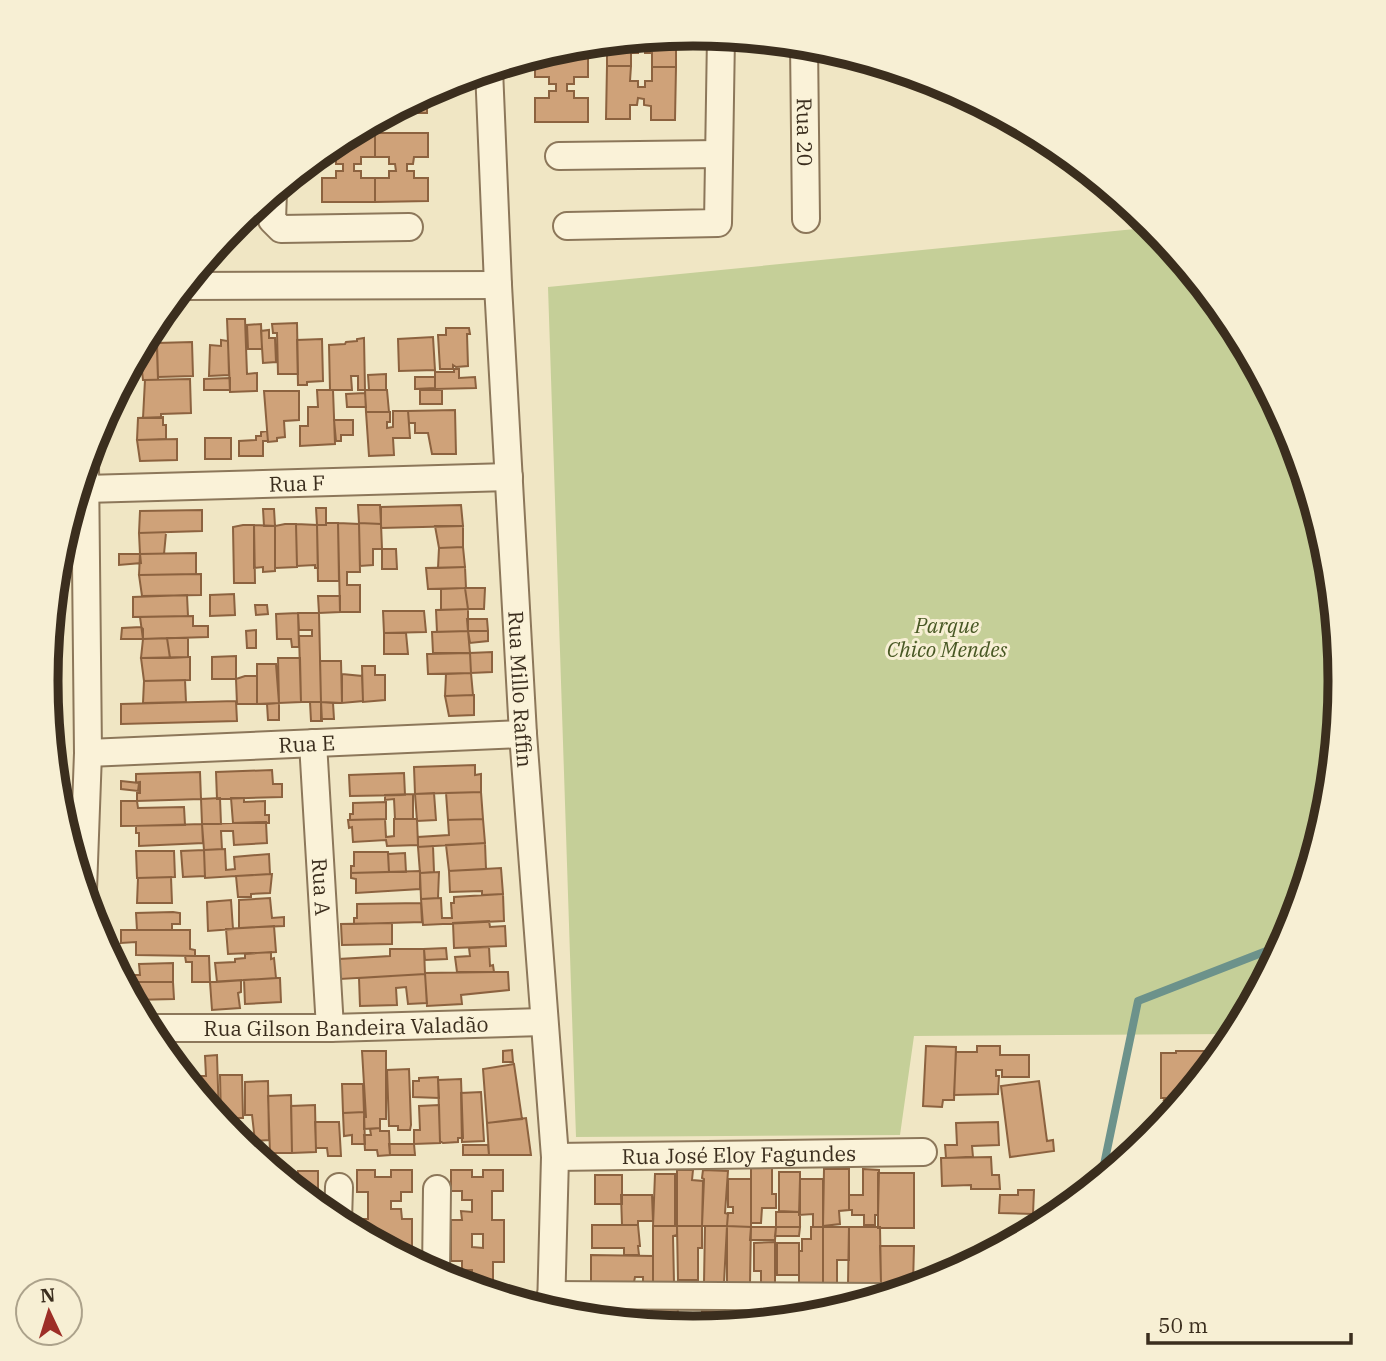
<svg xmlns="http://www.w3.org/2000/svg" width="1386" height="1361" font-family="'IBM Plex Serif',serif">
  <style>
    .green { fill: #c5cf98 }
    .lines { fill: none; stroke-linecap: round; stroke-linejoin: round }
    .stream { stroke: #6c928b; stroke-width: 8 }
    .building { fill: #cfa279; stroke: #8c623f; stroke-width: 2; fill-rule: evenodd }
    .minor-casing { stroke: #8c775a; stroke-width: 30 }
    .minor { stroke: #faf2d8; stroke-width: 26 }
    .labels { text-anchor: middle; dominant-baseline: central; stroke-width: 6; stroke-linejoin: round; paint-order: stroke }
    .street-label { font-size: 21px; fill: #3b2e1e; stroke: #f7efd4 }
    .park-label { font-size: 21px; font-style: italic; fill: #485824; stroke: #f7efd4 }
    .rim { fill: none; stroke: #3b2e1e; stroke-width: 9 }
  </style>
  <rect width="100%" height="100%" fill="#f0e6c4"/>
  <!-- green -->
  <path class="green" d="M1155 227 1231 321 1291 433 1328 555 1340 681 1328 807 1291 929 1234 1034 914 1036 900 1135 576 1137 548 287Z"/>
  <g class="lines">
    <!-- stream -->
    <path class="stream" d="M1101 1179 1138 1001 1282 945"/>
  </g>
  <!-- building -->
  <path class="building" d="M676 35V67H652V53H645V46H638V53H631V66H607V42Z
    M540 54H588V77H574V84H567V91H574V98H588V122H535V98H549V91H556V84H549V77H535V55Z
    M607 66H631L630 81H638V87H645V81H652V67H676L675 120H651V106L644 105V99L638 98 637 105H630V119H606Z
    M427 92V113H403V105Z
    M375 133H428V157H414L413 164H407V171H414V178H428V201L375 202V178H389V171H396L395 164H389V157H375Z
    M375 133V157H361V164H354V171H361V178H375V202H322V178H336V171H343V164H336V157H322V152L350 134Z
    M227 319H245L247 374 257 373V391L230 392Z
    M155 321 157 350 139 352Z
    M297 323 298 374H278L277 333H273L272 324Z
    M261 324 262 349H248L247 325Z
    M446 328H469L470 334H467L468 366 456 367 453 365V369H440L438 335H446Z
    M269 330V338H275L276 362 263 363 261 331Z
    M433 337 435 370 399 371 398 339Z
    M364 338 365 390H358V376H351L352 390H330L329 345 345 344 346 342 357 341V339Z
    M322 339 323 381 307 382V385H298L297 340Z
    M221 340 228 341 229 375 209 376 210 345 221 346Z
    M192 342 193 376 158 377 157 343Z
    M157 350 158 380H143L142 371 128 372 139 352Z
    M454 369H459V378L475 377 476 388 435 389V372H454Z
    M386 374V390H369L368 375Z
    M415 377H435V388L415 389Z
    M230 378V390H204V379Z
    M190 379 191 413 161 414V418H143L145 380Z
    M317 390H333L335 444 300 446V426H308V407H318Z
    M365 390H387L389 412H366Z
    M420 390H442V404H420Z
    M264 391H299V420L284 421 285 437 277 438V441L268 442Z
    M365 393 366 407H347L346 394Z
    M455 410 456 454H432L428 433H415V423H409L408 411Z
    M393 411H408L410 438H393L394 455 369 456 366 412H390V422H387V428L393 427Z
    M163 417V425H166V439L137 440 138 418Z
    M334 420H353V435H341V441H336Z
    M267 431 268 441H263V456H239V441L256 440V436H261V432Z
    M205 438H231V459H205Z
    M177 439V460L140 461 137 440Z
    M358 505H380L381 524 359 523Z
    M461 505 463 526 381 528V507Z
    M316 508H326V525H317Z
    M263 509H274L275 526H264Z
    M202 510V531L139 533 140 511Z
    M326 523H338L339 581H318L317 525H326Z
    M338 523 359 524 360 572H347V585H360V612H340Z
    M359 523 381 524 382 549H373V565L360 566Z
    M285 524H296L297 567 275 568V526Z
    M296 524 317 525 318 568H315V565L297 566Z
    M243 525H254L255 583H234L233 527Z
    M254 525 275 526V571L263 572V567L254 568Z
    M435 526H463V547L439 548Z
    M139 533H166L164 554H140Z
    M463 547 465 567 438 568 439 548Z
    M382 549H396L397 569H382Z
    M196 553V574L139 575 140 554Z
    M119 554H140L141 563 119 565Z
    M465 567 466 588 428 589 426 568Z
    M201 574V595L142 596 139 575Z
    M465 588 468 609 441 610V589Z
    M465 588H485L484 609H468Z
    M234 594 235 615 210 616V595Z
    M187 595 188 616 133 617V597Z
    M318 596H340V612L319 613Z
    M255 605H267L268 614 256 615Z
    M468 609V631L437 632 436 610Z
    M383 611H424L426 632 384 633Z
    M298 613H319L321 702H301L299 636H312V630H299Z
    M298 613 299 647H292L291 639H277L276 614Z
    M193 616V626H208V637L143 639 140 617Z
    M467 619H487L488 631H468Z
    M141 627 143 629V639H121L122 628Z
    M256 630V648H247L246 631Z
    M468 631H488V641L470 643Z
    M468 631 470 653H433L432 632Z
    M384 633H406L408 654H384Z
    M167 638H188V657L170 658Z
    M167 638 170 658H141L143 639Z
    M492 652V672L471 673 470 653Z
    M470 653 471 673 428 674 427 654Z
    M236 656V679H212V657Z
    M188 657H190V680L144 681 141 658Z
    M278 658H300L301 702 279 703Z
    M320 661H341L342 703 321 702Z
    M257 664H276L279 703 257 704Z
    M362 666H375V675H385V700L363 702Z
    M471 673 473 695 445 696 446 674Z
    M342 674 362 676 363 701 342 703Z
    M245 676H257V704H237L236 679Z
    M185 680 186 702 143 703 144 681Z
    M474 695V715L449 716 445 696Z
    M236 701 237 721 121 724V704Z
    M310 702H321L322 721H311Z
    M321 702 333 703 334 719H321Z
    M279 703V720H268L267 704Z
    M475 765V775L481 774V792L415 794 414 767Z
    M272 770 273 784H282V797L217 799 216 772Z
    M200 772 201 799 137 801V793H140V782L136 783V774Z
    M404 773 405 795 350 796 349 775Z
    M121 781 139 783 138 791 121 789Z
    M481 792 483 819 448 820 446 793Z
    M434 793 436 820 417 821 415 794Z
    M413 794V819H395L394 799 385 800V795Z
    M220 798 221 824H202L201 799Z
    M231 798H244V802L265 801V815H269V823H233Z
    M121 801H137L138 808 184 807 185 825 121 826Z
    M386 802V819L350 820V814H353V803Z
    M385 819 386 837 394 836V819H417L418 845 387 846 386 840 353 842 352 827 349 828 348 820Z
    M483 819 485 843 418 847V837L449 835 448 820Z
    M266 822 267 843 234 845 233 831H221L222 849 204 850 202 824Z
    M202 824 203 843 139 846V833H136V826Z
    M485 843 486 869 449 871 446 845Z
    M433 846 434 872 420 873 418 847Z
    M225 849 226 870 235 869 234 857 269 854 270 874 205 878 204 850Z
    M204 850 205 876 183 877 181 851Z
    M136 851H174L175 877 137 878Z
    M354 852H388L389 872 351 873V866H354Z
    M405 853 406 872H389L388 854Z
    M501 868 503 894 482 895V891L450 892 449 871Z
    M420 871V889L356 893V879L351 878V873Z
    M439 872 438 898 421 899 420 873Z
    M272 874 270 893 251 894V897H238L236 876Z
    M171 877 172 903H137L138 878Z
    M503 894 504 921 423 925 421 899 441 898 442 918H452L451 903H454V897Z
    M270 898 272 918 284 917V926L239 928V900Z
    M231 900 233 929 208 931 207 902Z
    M421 903 422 922 354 924V918H357V904Z
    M173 912 180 913V924H172V930H137L136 913Z
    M489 921 490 927 505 926 506 946 454 948 453 923Z
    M392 923V944L342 945 341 924Z
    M274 926 276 952 228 954 226 929Z
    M121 930H190V949L195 950V956L136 955V942L121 943Z
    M489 947 490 966 493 965 494 972H457L455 957 470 956 469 948Z
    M446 948 447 959 425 960 424 949Z
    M390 949H424L425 974 340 979 339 959 390 956Z
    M271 952V959L274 958 276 978 217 982 215 963 235 962V959L245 958V954Z
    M185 956H209L210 982H192V962H186Z
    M173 963V982H132V975H140L139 964Z
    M494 972H508L509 990 461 995 462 1004 427 1006 425 973Z
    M425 974 427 1003 408 1004 406 987 396 988 397 1005 360 1006 359 978Z
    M278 978H280L281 1002 245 1004 244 980Z
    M241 980V992L238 993 240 1008 212 1010 210 982Z
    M131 982H173L174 999 133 1000Z
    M926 1046 956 1047 954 1100H943L942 1107 923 1106Z
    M977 1046H1000V1055H1029V1077H1002V1070H996V1076H999L998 1094 954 1095 956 1052H977Z
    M512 1050 513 1062H503V1051Z
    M362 1051H386V1119H380V1128L364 1129V1117H366Z
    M1176 1051H1210L1211 1064 1195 1084H1186L1184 1097 1178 1098 1177 1100H1164L1165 1098H1161V1053H1176Z
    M217 1055 219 1119 194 1088V1076H206L205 1056Z
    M514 1064 522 1119 487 1123 483 1069Z
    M409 1069 411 1125 410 1130H398V1126H389L387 1070Z
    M220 1075H242L243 1118H221Z
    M438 1077 439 1098 413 1097V1081H419V1078Z
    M461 1079 463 1138H458V1142L443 1143 440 1141 438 1080Z
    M268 1081 269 1140 255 1141 252 1115H245V1082Z
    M1039 1081 1047 1141 1053 1140 1054 1151 1010 1157 1001 1086Z
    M342 1084H363L364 1112 343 1113Z
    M481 1092 484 1141 462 1142 461 1093Z
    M291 1095 292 1153H270L268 1096Z
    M315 1105 316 1152 292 1153 291 1106Z
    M439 1105 440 1143 414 1144V1130H420L419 1106Z
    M364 1112 365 1144H352V1135L344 1136 343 1113Z
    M526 1118 531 1155H489L487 1123Z
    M315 1122H339L341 1156H328L327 1148H316Z
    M998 1122 999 1145 972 1146 973 1157 946 1158 945 1145H957L956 1123Z
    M380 1128V1131H389L390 1155 378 1156 377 1150H365L364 1135H371L370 1129Z
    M389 1144H414L415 1155H390Z
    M463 1145H488L489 1155H463Z
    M991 1157 992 1175H999L1000 1189H971V1185L942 1186 941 1158Z
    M751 1168H772V1194H776V1208H762L761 1223H751Z
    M824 1169H849V1210L839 1211 840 1224 823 1226Z
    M863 1169 879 1170 878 1215H875V1225H864V1215H852V1210H849V1195H863Z
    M357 1170H375V1177H391V1170H412V1192H401V1201H391V1209H401L402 1219H412V1260L384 1246H389V1235H380V1243L356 1231V1219H368V1192H357Z
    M451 1170H472V1177H483V1170H503V1191H492V1220H504V1262H493V1291L503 1290V1296L462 1284 472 1283V1270H462V1261H451V1220H462L461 1211 472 1212V1200H462V1191H451ZM472 1234H483V1248L472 1247Z
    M677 1170H693L692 1180 703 1181 702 1226H677Z
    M703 1170 728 1171 725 1213 728 1214 727 1226H702L704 1179 702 1178Z
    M298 1171H318V1192H308V1198L284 1178H298Z
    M779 1172H800V1212L779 1211Z
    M878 1173H914V1228H878Z
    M655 1174H675V1226H653Z
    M595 1175H622V1204H595Z
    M728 1179H751V1227L727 1226 728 1213H733V1207H728Z
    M800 1179H823V1227H813V1214L799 1215Z
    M1018 1190H1034L1033 1214 999 1213 1000 1195H1018Z
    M621 1195H652L653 1221H638V1225H622Z
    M776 1212H800V1227H776Z
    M592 1225H638L640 1246H638L639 1255H624V1248H592Z
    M653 1226H677V1235L673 1236 674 1283H653Z
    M677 1226H702V1248H698V1280H678Z
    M705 1226H727L724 1283H704Z
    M727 1226 751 1227 750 1283H727Z
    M751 1227H776L775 1240H750Z
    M776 1227H800L799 1236H775Z
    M811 1227H823V1284H799V1251H802V1239H811Z
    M823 1227H849V1260H837V1284H823Z
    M849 1227H880L881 1284H848Z
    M775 1242V1284L761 1283V1271H754V1243Z
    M777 1243H799V1275H777Z
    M880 1246H914L913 1285 881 1284Z
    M591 1255 653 1256V1283L643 1282V1277H635L634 1282H591Z
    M593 1307H603V1310H631V1307H652V1324L592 1318Z
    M652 1307H678L677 1326 652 1324Z
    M754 1308H775V1320L754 1322Z
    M702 1311H727V1324L702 1327Z
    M727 1311 750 1312V1322L727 1324Z
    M775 1313 799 1314V1317L775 1320Z
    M677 1314 702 1315V1327L677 1326Z"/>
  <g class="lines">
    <!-- minor casing -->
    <g class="minor-casing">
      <g id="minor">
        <path id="s1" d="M804 44 806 219"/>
        <path id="s2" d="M489 69 498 285 523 734 555 1157 551 1310"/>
        <path d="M559 156 719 154"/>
        <path d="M273 192 272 220 281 229 409 227"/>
        <path d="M567 226 718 223 721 36"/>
        <path d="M184 286 498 285"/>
        <path id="s3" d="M85 489 509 477"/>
        <path id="s4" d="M313 743 330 1028"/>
        <path id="s5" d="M88 753 523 734"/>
        <path d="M83 890 88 753 85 465"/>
        <path id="s6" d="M148 1028H330L543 1022"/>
        <path id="s7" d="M555 1157 923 1152"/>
        <path d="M338 1221 339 1187"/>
        <path d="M436 1274 437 1189"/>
        <path d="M551 1295 878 1297"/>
      </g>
    </g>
    <!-- minor -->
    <use href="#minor" class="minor"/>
  </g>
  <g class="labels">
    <!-- street labels -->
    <g class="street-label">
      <text stroke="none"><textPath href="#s1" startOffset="88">Rua 20</textPath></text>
      <text stroke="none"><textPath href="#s3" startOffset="212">Rua F</textPath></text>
      <text stroke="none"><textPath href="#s2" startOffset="621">Rua Millo Raffin</textPath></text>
      <text stroke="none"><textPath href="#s5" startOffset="219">Rua E</textPath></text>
      <text stroke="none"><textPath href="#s4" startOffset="144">Rua A</textPath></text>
      <text stroke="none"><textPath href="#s6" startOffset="198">Rua Gilson Bandeira Valadão</textPath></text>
      <text stroke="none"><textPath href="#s7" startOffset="184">Rua José Eloy Fagundes</textPath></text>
    </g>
    <!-- park labels -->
    <g class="park-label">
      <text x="947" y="625">Parque<tspan x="947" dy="24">Chico Mendes</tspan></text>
    </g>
  </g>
  <!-- crop -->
  <path d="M0 0H1386V1361H0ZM58 681a635 635 0 1 1 1270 0a635 635 0 1 1-1270 0Z" fill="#f7efd4" fill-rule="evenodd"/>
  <path class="rim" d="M58 681a635 635 0 1 1 1270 0a635 635 0 1 1-1270 0Z"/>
  <!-- north arrow -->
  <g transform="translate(49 1312) rotate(356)"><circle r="33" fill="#f7efd4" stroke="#aca28b" stroke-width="2"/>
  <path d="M0-5L12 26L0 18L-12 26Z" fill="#9d2e27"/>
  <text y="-10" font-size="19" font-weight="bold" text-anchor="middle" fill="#3b2e1e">N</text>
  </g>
  <!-- scale -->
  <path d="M1148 1333v10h203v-10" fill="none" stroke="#3b2e1e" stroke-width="3.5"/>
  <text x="1158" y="1333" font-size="21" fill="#3b2e1e" stroke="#f7efd4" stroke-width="5" paint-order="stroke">50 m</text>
</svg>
